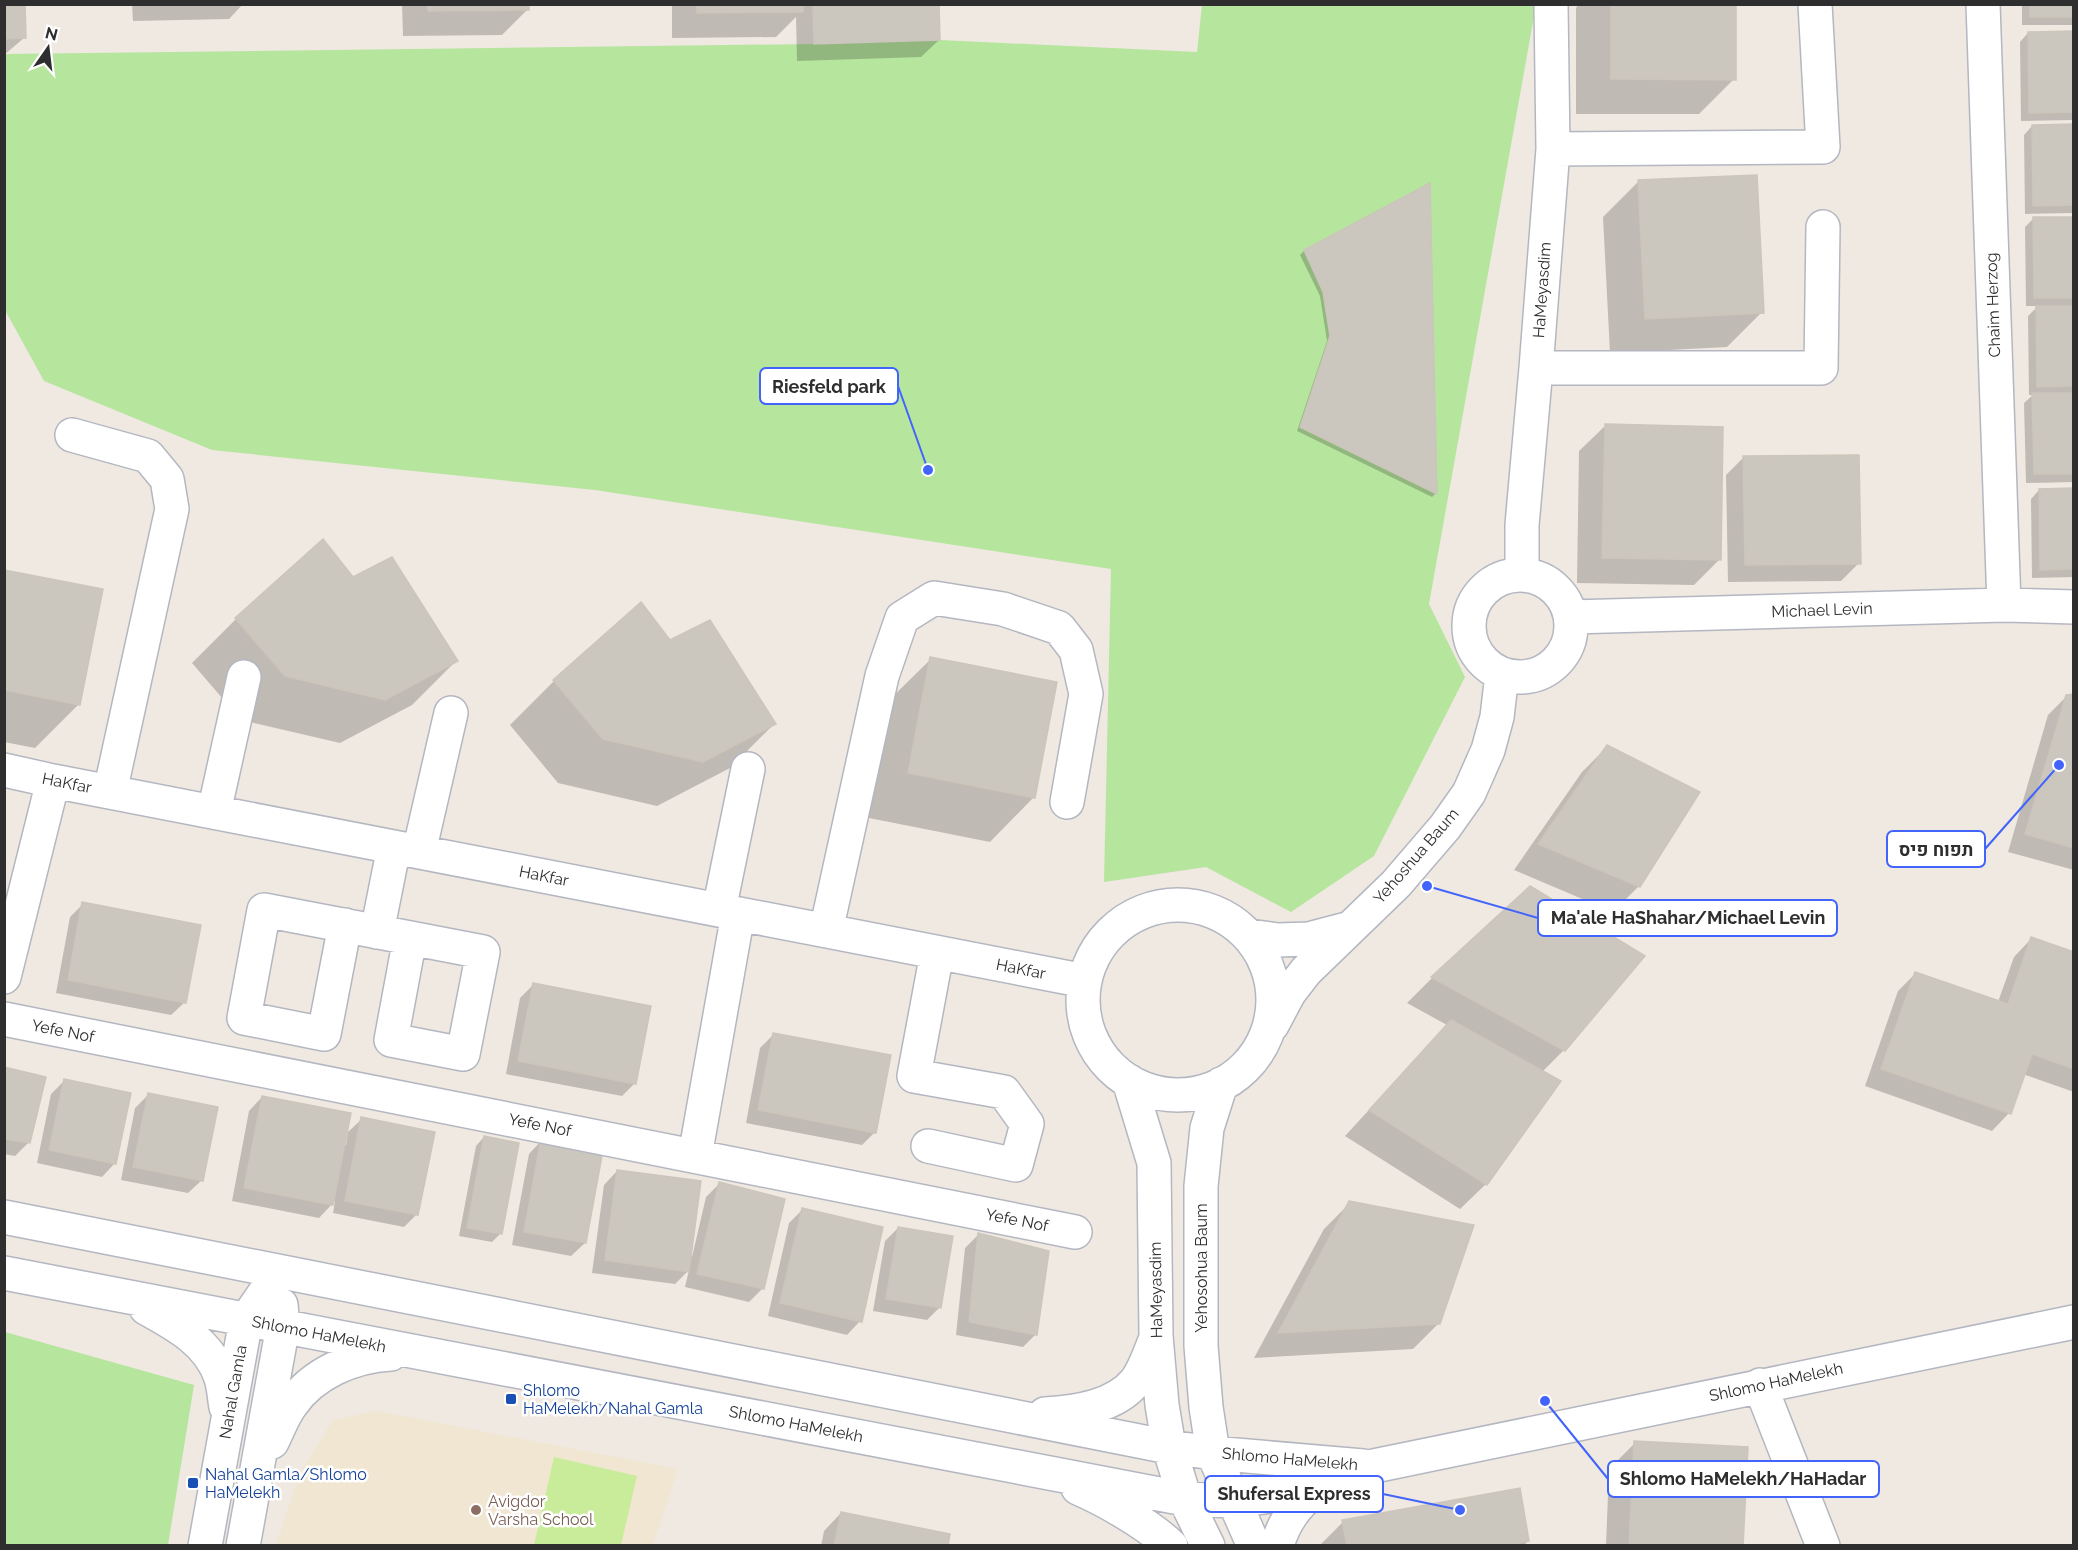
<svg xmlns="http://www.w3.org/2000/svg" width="2078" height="1550" font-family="Raleway,Heebo,sans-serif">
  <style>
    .education { fill: #f0e6d1 }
    .green { fill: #b6e59e }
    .pitch { fill: #c9ec9a }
    .shadow { fill: #0003 }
    .building { fill: #cbc7bf; stroke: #cbc5ba; stroke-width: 1.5 }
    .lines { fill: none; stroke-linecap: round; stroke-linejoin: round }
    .minor-casing { stroke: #b4b7c1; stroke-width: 36 }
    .minor { stroke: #fff; stroke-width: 33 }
    .transit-dot { fill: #1a4fb4; stroke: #fff; stroke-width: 2 }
    .education-dot { fill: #8d6e63; stroke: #fff; stroke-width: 2 }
    .labels { text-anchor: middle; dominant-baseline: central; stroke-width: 5; stroke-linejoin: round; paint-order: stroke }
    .street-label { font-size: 16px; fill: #2e2e2e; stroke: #fff }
    .transit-label { font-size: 16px; fill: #164399; stroke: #fff; text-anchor: start }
    .education-label { font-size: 16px; fill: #785e54; stroke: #fff; text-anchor: start }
    .leader { fill: none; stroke: #4264fb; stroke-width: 2 }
    .callout-dot { fill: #4264fb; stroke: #fff; stroke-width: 2 }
    .callout { fill: #fff; stroke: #4264fb; stroke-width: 2 }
    .callout-label { font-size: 18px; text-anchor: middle; font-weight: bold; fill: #2e2e2e }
  </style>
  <rect width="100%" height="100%" fill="#efe9e1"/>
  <!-- education -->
  <path class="education" d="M377 1411 678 1469 653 1545 276 1546 299 1475 333 1420Z"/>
  <!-- green -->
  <path class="green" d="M1202 5H1536L1429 604 1465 677 1374 856 1291 912 1206 867 1104 882 1111 569 595 490 212 450 44 381 5 310 4 54 814 44 940 40 1197 52Z
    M5 1332 194 1385 168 1545H5Z"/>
  <!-- pitch -->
  <path class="pitch" d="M554 1457 637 1476 621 1545H534Z"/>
  <!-- shadow -->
  <path class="shadow" d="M4 4 24 38 4 55Z
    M132 4H243L229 19 133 21Z
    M402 4H527L528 9 502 35 403 36Z
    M672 4H938L939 40 921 57 797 61 796 17 776 37 672 38Z
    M1579 4H1734V79L1699 114H1576V8Z
    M2022 4H2074V25H2022Z
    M2074 32V120L2021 121 2020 42 2028 33Z
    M2032 126H2074V213L2025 214 2024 135Z
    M1638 182 1762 312 1727 347 1610 353 1603 217Z
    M1429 186 1435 494 1432 497 1297 431 1327 341 1320 296 1300 255 1304 251Z
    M2074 218V482L2026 483 2024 403 2033 395H2029L2028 316 2038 306H2026L2025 227 2033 219Z
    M1605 426 1719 560 1694 585 1577 583 1579 451Z
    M1744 457 1859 563 1841 581 1728 582 1726 475Z
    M2039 490H2074V577L2032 578 2031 499Z
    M4 572 79 704 35 748 4 742Z
    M236 619 456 661 412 705 340 743 241 720 192 663Z
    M931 659 1034 797 990 842 864 817 886 703Z
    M554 681 774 724 730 768 657 806 558 783 510 725Z
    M2074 695V870L2008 852 2048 715 2066 697Z
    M1607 747 1639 886 1613 912 1514 870 1582 772Z
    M83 904 185 1002 171 1015 56 993 70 917Z
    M2031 939 2074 954V1092L2023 1074 2009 1113 1992 1131 1865 1086 1898 991 1916 973 1998 1002 2014 957Z
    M1643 956 1564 1050 1542 1072 1486 1184 1460 1209 1345 1136 1447 1025 1407 1003 1432 978Z
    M533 985 635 1083 622 1096 506 1074 520 998Z
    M774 1034 875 1132 862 1145 746 1123 760 1048Z
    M4 1069 28 1143 15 1156 4 1154Z
    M64 1081 115 1163 102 1177 37 1163 51 1094Z
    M148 1095 202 1180 188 1193 121 1180 135 1108Z
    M262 1097 343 1144 346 1145 348 1132 362 1119 417 1214 404 1227 333 1213 335 1201 319 1218 232 1201 249 1111Z
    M484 1137 500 1234 492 1242 459 1236 476 1146Z
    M542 1140 585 1243 571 1256 512 1245 529 1154Z
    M617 1171 692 1257 706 1197 719 1184 763 1288 749 1302 685 1287 689 1270 675 1284 592 1273 604 1185Z
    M1350 1203 1439 1323 1413 1349 1254 1358 1324 1229Z
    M802 1210 860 1321 847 1335 768 1316 789 1223Z
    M898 1228 940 1307 927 1320 873 1311 885 1241Z
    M978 1235 1036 1334 1023 1347 956 1335 965 1248Z
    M1635 1443 1742 1546H1606L1609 1469Z
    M841 1513 946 1546H821L824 1531Z
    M1343 1522 1528 1541 1523 1546H1319Z"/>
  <!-- building -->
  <path class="building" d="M4 4H25L26 38 4 39Z
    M428 4H529V10L428 11Z
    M697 4H803V12L697 13Z
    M813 4H939L940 40 814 44Z
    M1611 4H1736V80L1611 79Z
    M2030 4H2074V17H2030Z
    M2074 31V112L2029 113 2028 32Z
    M2074 124V205L2033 206 2032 125Z
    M1757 175 1764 313 1645 319 1638 180Z
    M1430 183 1434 365 1437 494 1300 427 1330 336 1323 292 1304 250Z
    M2033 217H2074V298H2034Z
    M2036 306H2074V386L2037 387Z
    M2032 393H2074V474H2034Z
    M1605 424 1723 427 1721 560 1602 558Z
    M1859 455 1861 564 1745 565 1743 456Z
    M2074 488V569L2040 570 2039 489Z
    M323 539 353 577 392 557 458 661 385 700 285 676 235 618Z
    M4 570 103 589 80 705 4 690Z
    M641 602 670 640 710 620 776 724 703 762 603 739 553 680Z
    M930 657 1057 682 1035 798 908 773Z
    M2074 694V848L2025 834 2066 695Z
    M1607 745 1700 792 1640 887 1538 844Z
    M1530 886 1645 956 1565 1051 1431 977Z
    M82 902 201 925 186 1003 68 980Z
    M2031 937 2074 952V1069L2032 1054 2011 1114 1881 1069 1915 972 2008 1004Z
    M533 983 651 1006 636 1084 518 1061Z
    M1451 1020 1561 1081 1487 1185 1369 1110Z
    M773 1033 891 1055 876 1133 758 1110Z
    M4 1067 46 1077 30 1143 4 1139Z
    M64 1079 131 1093 116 1164 49 1150Z
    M148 1093 218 1107 203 1181 133 1167Z
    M262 1096 351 1113 333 1205 244 1188Z
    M361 1117 435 1132 418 1215 345 1201Z
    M484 1136 519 1143 502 1234 467 1228Z
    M541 1139 603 1150 586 1243 524 1232Z
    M617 1170 701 1181 689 1272 605 1260Z
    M719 1182 785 1199 764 1289 697 1274Z
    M1349 1201 1474 1225 1440 1324 1278 1333Z
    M802 1208 883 1227 862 1322 780 1303Z
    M898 1227 953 1236 941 1308 886 1299Z
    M978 1233 1049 1251 1037 1335 969 1322Z
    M1634 1441 1748 1447 1743 1546H1629Z
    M1520 1488 1529 1541 1506 1546H1347L1342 1520Z
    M841 1512 950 1534 948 1546H834Z"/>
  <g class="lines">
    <!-- minor casing -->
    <g class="minor-casing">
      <path id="minor" d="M1983 4 2004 605
        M1553 149 1823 147 1815 4
        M1536 368H1821L1823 227
        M72 435 148 456 167 479 172 509 110 792
        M1522 574V525L1536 368 1553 149 1551 4
        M1469 626a51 51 0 1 1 102 0a51 51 0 1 1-102 0Z
        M1571 617 2004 605 2074 607
        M4 770 53 781 1085 981
        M214 812 244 677
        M419 852 451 713
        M1083 1000a95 95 0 1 1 190 0a95 95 0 1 1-190 0Z
        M719 910 748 769
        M345 925 324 1034 244 1018 264 910 483 952 463 1054 391 1040 410 938
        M826 931 882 676 902 618 934 598 1003 609 1059 628 1076 650 1086 694 1067 802
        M377 932 394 847
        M1249 936 1278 940 1309 939 1347 929
        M4 977 53 781
        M4 1019 1075 1232
        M1272 1025 1289 993 1306 971 1396 884 1445 827 1469 793 1488 750 1497 717 1502 674
        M1129 1081 1154 1163 1156 1336 1162 1405 1169 1447 1185 1499 1208 1546
        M1221 1084 1207 1128 1201 1186V1346L1206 1407 1213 1453 1254 1546
        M928 1146 1016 1165 1027 1124 1004 1092 914 1076 937 953
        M695 1156 738 914
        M4 1217 1169 1447 1213 1453 1363 1466
        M4 1273 1185 1499 1235 1501 1314 1490 1374 1466 2074 1322
        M146 1308C177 1325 210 1343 221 1378 224 1387 224 1397 226 1407
        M1760 1385 1823 1546
        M1045 1414C1076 1412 1115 1407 1136 1381 1145 1369 1150 1352 1156 1338
        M272 1442C278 1430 283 1416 291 1405 313 1373 353 1356 391 1354
        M1078 1488C1106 1500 1149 1525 1171 1546
        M205 1546 246 1320 279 1272
        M243 1546 283 1326 281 1305
        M1277 1546C1284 1521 1296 1506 1314 1490"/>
    </g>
    <!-- minor -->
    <use href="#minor" class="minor"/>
  </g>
  <!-- markers -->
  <g class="transit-dot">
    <rect x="505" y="1393" width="12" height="12" rx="3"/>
    <rect x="187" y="1477" width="12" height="12" rx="3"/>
  </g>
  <circle class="education-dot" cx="476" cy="1510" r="6"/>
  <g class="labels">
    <!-- street labels -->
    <g class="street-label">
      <text transform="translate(1542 290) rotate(-86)">HaMeyasdim</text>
      <text transform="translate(1993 305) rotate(-92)">Chaim Herzog</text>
      <text transform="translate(1822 610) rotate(-2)">Michael Levin</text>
      <text transform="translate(67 783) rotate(11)">HaKfar</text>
      <text transform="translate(1416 856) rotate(-49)">Yehoshua Baum</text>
      <text transform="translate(544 876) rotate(11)">HaKfar</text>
      <text transform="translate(1021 969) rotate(11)">HaKfar</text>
      <text transform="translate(63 1031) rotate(11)">Yefe Nof</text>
      <text transform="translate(540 1125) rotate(11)">Yefe Nof</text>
      <text transform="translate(1017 1220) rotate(11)">Yefe Nof</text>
      <text transform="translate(1201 1268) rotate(-90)">Yehosohua Baum</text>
      <text transform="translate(1156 1290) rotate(-91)">HaMeyasdim</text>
      <text transform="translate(319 1334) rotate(11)">Shlomo HaMelekh</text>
      <text transform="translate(1776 1382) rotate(-12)">Shlomo HaMelekh</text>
      <text transform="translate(233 1392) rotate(-80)">Nahal Gamla</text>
      <text transform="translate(796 1424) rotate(11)">Shlomo HaMelekh</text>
      <text transform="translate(1290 1459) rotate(5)">Shlomo HaMelekh</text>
    </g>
    <!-- transit labels -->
    <g class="transit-label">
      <text x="523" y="1390">Shlomo<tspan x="523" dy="18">HaMelekh/Nahal Gamla</tspan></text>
      <text x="205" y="1474">Nahal Gamla/Shlomo<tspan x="205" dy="18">HaMelekh</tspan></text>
    </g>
    <!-- education labels -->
    <g class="education-label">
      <text x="488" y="1501">Avigdor<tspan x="488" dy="18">Varsha School</tspan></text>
    </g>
  </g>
  <!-- callouts -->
  <path class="leader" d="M928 470L898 386M2059 765L1985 849M1427 886L1538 918M1545 1401L1608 1479M1460 1510L1383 1494"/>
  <g class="callout-dot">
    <circle cx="928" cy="470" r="6"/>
    <circle cx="2059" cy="765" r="6"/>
    <circle cx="1427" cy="886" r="6"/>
    <circle cx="1545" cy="1401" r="6"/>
    <circle cx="1460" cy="1510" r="6"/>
  </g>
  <g class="callout">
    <rect x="760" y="368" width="138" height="36" rx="6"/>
    <rect x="1887" y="831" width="98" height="36" rx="6"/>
    <rect x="1538" y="900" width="299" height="36" rx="6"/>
    <rect x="1608" y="1461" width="271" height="36" rx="6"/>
    <rect x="1205" y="1476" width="178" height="36" rx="6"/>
  </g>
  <g class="callout-label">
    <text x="829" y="393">Riesfeld park</text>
    <text x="1936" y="856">תפוח פיס</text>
    <text x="1688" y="924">Ma'ale HaShahar/Michael Levin</text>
    <text x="1743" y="1485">Shlomo HaMelekh/HaHadar</text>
    <text x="1294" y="1500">Shufersal Express</text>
  </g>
  <!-- border -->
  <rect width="2078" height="1550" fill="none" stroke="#2e2e2e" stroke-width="12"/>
  <!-- north arrow -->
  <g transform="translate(48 48) rotate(14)" stroke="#ffffff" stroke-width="4.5" paint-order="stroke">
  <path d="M0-4.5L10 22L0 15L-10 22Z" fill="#2e2e2e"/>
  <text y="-9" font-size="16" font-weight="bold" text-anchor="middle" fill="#2e2e2e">N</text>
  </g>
</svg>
